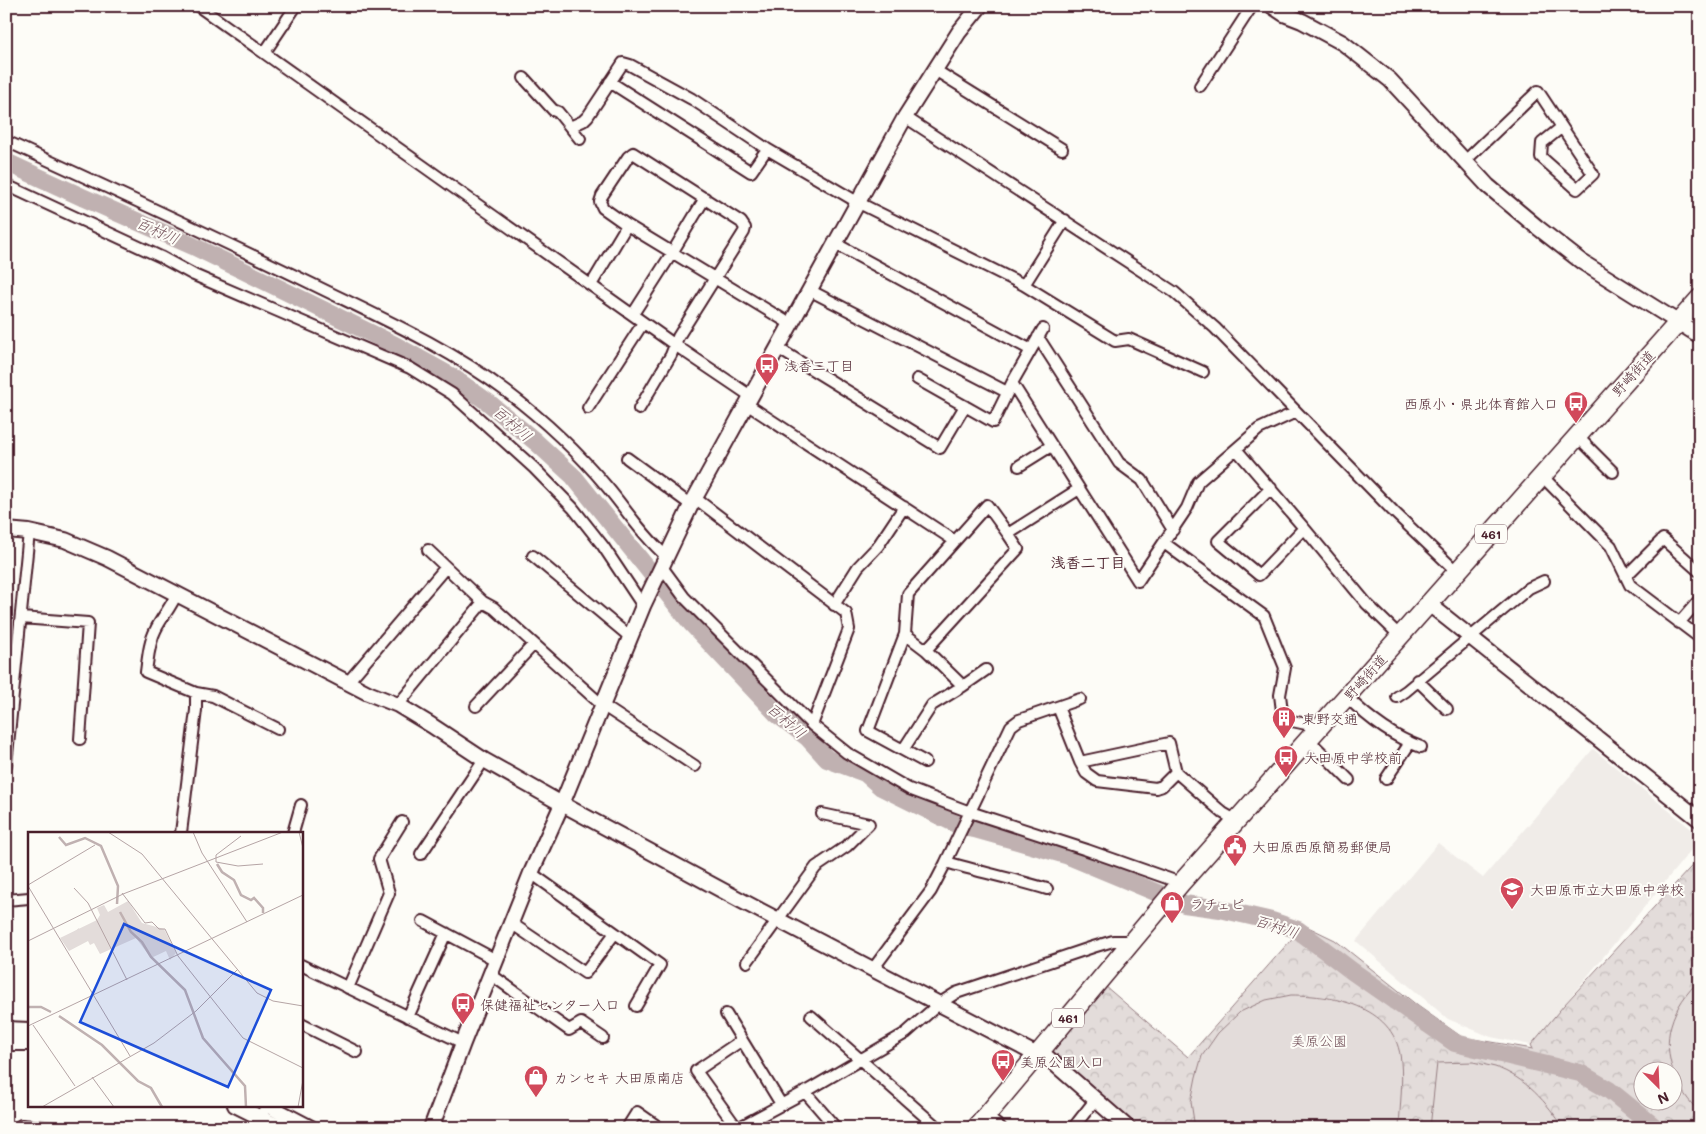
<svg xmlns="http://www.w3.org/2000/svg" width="1706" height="1134" font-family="Mali,'Klee One',sans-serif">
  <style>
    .built { fill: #f0ece8 }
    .park { fill: url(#park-crowns); stroke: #967e82; fill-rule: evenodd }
    .garden { fill: #e3dcda; stroke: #967e82 }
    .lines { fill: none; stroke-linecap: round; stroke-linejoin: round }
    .river { stroke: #c0b1b1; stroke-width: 18 }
    .street-casing { stroke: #4a1f2b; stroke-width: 14 }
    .secondary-casing { stroke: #4a1f2b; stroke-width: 18 }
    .highway-casing { stroke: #4a1f2b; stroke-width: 21 }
    .street { stroke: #fdfcf7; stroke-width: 10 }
    .secondary { stroke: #fdfcf7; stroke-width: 14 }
    .highway { stroke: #fdfcf7; stroke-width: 18 }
    .labels { text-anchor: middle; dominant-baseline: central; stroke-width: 4; stroke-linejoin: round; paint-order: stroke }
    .shield { fill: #fdfcf7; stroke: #806168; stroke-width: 1 }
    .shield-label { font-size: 12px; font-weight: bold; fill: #4a1f2b }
    .poi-label { font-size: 14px; fill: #4a1f2b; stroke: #fdfcf7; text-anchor: start }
    .street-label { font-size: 14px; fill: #4a1f2b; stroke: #fdfcf7 }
    .park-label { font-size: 14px; fill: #704e57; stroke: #fdfcf7 }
    .water-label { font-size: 15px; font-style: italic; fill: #73525a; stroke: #fdfcf7 }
    .neighbourhood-label { font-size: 15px; font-weight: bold; fill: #4a1f2b; stroke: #fdfcf7 }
    .inset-river { fill: none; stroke: #c0b1b1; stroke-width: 2.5 }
    .inset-road { fill: none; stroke: #b5a4a5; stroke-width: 1 }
    .view { fill: #1d4ed8; fill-opacity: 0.15; stroke: #1d4ed8; stroke-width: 2.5 }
    .inset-edge { fill: none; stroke: #4a1f2b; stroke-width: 2.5 }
  </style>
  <defs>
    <pattern id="park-crowns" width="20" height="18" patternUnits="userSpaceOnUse" patternTransform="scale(1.25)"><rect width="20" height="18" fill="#e3dcda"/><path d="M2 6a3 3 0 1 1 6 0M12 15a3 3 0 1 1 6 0" fill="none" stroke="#c4bcbb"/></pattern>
  </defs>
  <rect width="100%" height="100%" fill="#fdfcf7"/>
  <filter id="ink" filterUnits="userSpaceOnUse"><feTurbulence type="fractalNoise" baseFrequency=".02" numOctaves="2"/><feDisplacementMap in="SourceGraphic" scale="10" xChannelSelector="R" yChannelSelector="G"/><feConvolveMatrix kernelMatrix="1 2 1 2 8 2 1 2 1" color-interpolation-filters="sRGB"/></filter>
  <g filter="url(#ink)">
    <!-- built -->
    <path class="built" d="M1593 749 1700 836V839L1531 1045 1491 1037 1448 1019 1356 941 1438 843 1483 878Z"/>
    <!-- park -->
    <path class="park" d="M1700 857V1128H1135L1082 1082 1074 1072 1051 1052 1105 986 1188 1057 1304 925 1335 940 1418 1006 1462 1037 1533 1049 1531 1045 1564 1005ZM1644 1072H1674V1102H1644Z"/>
    <!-- garden -->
    <path class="garden" d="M1700 980V1112C1677 1092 1662 1055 1671 1025 1676 1007 1687 992 1700 980Z
      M1291 995C1336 995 1397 1007 1401 1062 1403 1083 1400 1106 1399 1128H1195L1191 1102 1196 1077 1202 1056 1218 1033 1240 1012 1266 1000Z
      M1473 1062C1480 1064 1488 1065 1495 1067 1525 1077 1547 1103 1564 1128H1430L1437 1063Z"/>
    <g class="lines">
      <!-- river -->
      <path class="river" d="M6 162 82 197 193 246 395 345 451 376 489 403 536 442 574 477 692 624 777 714 807 737 827 759 865 773 881 787 962 827 975 829 1066 855 1184 904 1220 909 1272 921 1298 930 1352 971 1455 1043 1580 1073 1609 1090 1656 1128"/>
      <!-- street casing -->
      <g class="street-casing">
        <path id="street" d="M198 6 675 345 752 397
          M265 52 296 6
          M935 70 1062 149
          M524 78 553 110 558 112 580 139
          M610 82 751 172 767 149
          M1200 86 1252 6
          M905 117 1174 292 1215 328 1393 511 1457 572
          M570 127 583 121 588 116 623 63 630 65 692 99 767 149 859 203 1024 285 1115 341 1129 339 1203 372
          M6 141C109 188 211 235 312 284 379 317 448 347 507 392 544 420 578 452 608 488 627 511 644 537 667 557
          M1465 161 1538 91 1593 174 1577 189 1541 157 1542 143 1562 127
          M6 185 161 257 194 275 410 368 452 394 534 468 573 508 603 546 643 606
          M836 244 1031 350
          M591 285 627 225
          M1024 285 1065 220
          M811 291 1007 392
          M633 314 672 253 705 198
          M1038 337 1119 463 1142 480 1173 530
          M779 349 940 448 965 406
          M917 379 993 422 1012 383 1043 329
          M1012 383 1138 581 1187 508 1198 482 1259 429 1296 412
          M748 405 955 541
          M588 408 643 323
          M639 409 671 355 678 337 744 232 745 228 741 222 633 153 628 157 602 196 600 202 603 208 627 225 792 325
          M1577 436 1613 472
          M1236 449 1304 528 1367 604 1401 637
          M627 458 691 505
          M1019 466 1051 446
          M1542 476 1611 546 1630 585 1700 638
          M1271 488 1218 541 1259 575 1304 528
          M695 498 846 613 849 629 812 725
          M1164 543 1264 616 1285 668 1280 695 1283 719 1320 727
          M428 550 483 602 494 608 602 705 695 766
          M533 556 630 637
          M662 567 684 597 812 725 847 753 909 789 970 812 1087 850 1181 883
          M1626 576 1663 539 1700 572
          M176 595C171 607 162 617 156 629 149 642 148 658 146 672L196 693 213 696 278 729
          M834 605 858 567 878 546 904 507
          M21 618 88 623 80 739
          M1679 623 1700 599
          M905 634 908 594 987 505 1008 534
          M1417 680 1447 709
          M348 682 446 567
          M963 686 986 670
          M1347 697C1368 718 1393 737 1421 747
          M1397 697 1406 691 1529 588 1544 581
          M398 705 483 602
          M476 706 534 644
          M1058 707 1080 762 1086 773 1097 781 1156 788 1162 786 1176 772
          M1309 740 1349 780
          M903 750 932 705 963 686 926 650
          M925 762 868 731 905 634 926 650 1018 549 1008 534 1079 489
          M1080 762 1169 743 1176 772 1223 813 1237 821
          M6 765 29 532
          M1386 779 1410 743
          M181 833 196 710V693
          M293 833 301 805
          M421 854 484 760
          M946 862C980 872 1014 879 1047 889
          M531 873 660 965 636 1006
          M6 900 29 898
          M423 921 496 960
          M511 923 585 973 615 933
          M747 962 816 867 847 846 869 824 822 814
          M301 965 463 1043
          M873 969 931 891 945 864 1011 726 1019 720 1080 699
          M490 974 569 1030 581 1023 603 1038
          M348 988 389 893 379 859 402 822
          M726 1014 781 1104
          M811 1016 938 1128
          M408 1017 446 933
          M301 1024 357 1052
          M805 1092 836 1128
          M986 1116 1001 1128
          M21 1125 57 1128
          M257 1128 266 1105
          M627 1128 637 1112 660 1128
          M737 1128 696 1071 742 1040
          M738 1128 805 1092 906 1033 940 1003 956 993 1093 947 1113 941H1132
          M1073 1128 1095 1100"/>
      </g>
      <!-- secondary casing -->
      <g class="secondary-casing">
        <path id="secondary" d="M1272 6 1284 14 1302 21 1343 43 1390 80 1488 186 1537 227 1582 262 1700 336
          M6 530 29 532 65 540 107 558 368 693 398 705 431 725 484 760 562 804 742 901 1037 1055 1048 1058 1128 1128
          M1429 604 1700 820
          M6 1029 29 1030
          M6 1043H29
          M235 1105 281 1128
          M267 1105 311 1128
          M431 1128 463 1043 531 873 562 804 643 606 691 505 905 117 959 32 980 6"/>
      </g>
      <!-- highway casing -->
      <g class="highway-casing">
        <path id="highway" d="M976 1128 1181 883 1700 298"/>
      </g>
      <!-- street -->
      <use href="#street" class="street"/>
      <!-- secondary -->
      <use href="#secondary" class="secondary"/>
      <!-- highway -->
      <use href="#highway" class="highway"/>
    </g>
  </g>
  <!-- icons -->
  <defs>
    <g id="bus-pin" transform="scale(1.25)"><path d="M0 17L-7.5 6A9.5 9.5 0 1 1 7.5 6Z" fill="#d1495b" stroke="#fdfcf7"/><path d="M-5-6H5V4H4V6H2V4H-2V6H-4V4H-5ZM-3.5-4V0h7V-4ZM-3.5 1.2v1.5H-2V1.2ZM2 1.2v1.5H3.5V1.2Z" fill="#fff"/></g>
    <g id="building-pin" transform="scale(1.25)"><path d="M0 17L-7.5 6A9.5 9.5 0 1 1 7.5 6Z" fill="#d1495b" stroke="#fdfcf7"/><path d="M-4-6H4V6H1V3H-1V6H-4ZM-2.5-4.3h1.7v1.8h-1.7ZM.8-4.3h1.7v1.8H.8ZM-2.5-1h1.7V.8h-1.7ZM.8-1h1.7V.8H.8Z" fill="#fff"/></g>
    <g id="civic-pin" transform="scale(1.25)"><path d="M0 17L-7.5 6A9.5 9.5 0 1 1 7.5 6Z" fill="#d1495b" stroke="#fdfcf7"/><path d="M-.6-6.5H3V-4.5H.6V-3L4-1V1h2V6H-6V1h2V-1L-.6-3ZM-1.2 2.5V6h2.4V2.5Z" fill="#fff"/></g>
    <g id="school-pin" transform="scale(1.25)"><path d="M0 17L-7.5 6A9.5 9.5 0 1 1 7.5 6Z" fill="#d1495b" stroke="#fdfcf7"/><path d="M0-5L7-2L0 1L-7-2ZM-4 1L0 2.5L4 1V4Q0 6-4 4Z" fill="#fff"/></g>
    <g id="shop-pin" transform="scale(1.25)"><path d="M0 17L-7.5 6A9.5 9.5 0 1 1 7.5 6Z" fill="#d1495b" stroke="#fdfcf7"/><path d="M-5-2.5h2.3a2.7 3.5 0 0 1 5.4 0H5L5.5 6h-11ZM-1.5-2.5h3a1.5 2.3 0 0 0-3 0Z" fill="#fff"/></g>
  </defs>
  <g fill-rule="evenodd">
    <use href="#bus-pin" x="767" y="365"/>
    <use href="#bus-pin" x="1576" y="403"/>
    <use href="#building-pin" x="1284" y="718"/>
    <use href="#bus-pin" x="1286" y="757"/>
    <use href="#civic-pin" x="1235" y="846"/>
    <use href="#school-pin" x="1512" y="889"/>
    <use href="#shop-pin" x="1172" y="903"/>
    <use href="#bus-pin" x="463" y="1004"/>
    <use href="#bus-pin" x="1003" y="1061"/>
    <use href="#shop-pin" x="536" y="1077"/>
  </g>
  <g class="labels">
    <!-- shield labels -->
    <g class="shield">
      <rect x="1475" y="524.5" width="32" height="19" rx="4"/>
      <rect x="1052" y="1008.5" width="32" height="19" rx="4"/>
    </g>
    <g class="shield-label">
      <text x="1491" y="534">461</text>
      <text x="1068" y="1018">461</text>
    </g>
    <!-- poi labels -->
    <g class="poi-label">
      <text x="784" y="365">浅香二丁目</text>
      <text x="1558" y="403" text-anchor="end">西原小・県北体育館入口</text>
      <text x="1302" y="718">東野交通</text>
      <text x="1304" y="757">大田原中学校前</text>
      <text x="1252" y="846">大田原西原簡易郵便局</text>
      <text x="1530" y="889">大田原市立大田原中学校</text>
      <text x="1190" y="903">ラチェピ</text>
      <text x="480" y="1004">保健福祉センター入口</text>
      <text x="1020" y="1061">美原公園入口</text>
      <text x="554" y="1077">カンセキ 大田原南店</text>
    </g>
    <!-- street labels -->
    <g class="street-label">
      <text transform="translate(1633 373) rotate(-48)">野崎街道</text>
      <text transform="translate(1365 677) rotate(-48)">野崎街道</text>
    </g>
    <!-- park labels -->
    <g class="park-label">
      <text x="1319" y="1040">美原公園</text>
    </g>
    <!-- water labels -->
    <g class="water-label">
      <text transform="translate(158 230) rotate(24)">百村川</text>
      <text transform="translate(513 423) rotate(41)">百村川</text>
      <text transform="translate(787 720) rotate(41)">百村川</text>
      <text transform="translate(1277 926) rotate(18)">百村川</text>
    </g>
    <!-- neighbourhood labels -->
    <g class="neighbourhood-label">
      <text x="1088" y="562">浅香二丁目</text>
    </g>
  </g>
  <!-- overview -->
  <g transform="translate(28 832)">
    <rect width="275" height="275" fill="#fdfcf7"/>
    <path d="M100 69 114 91 136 97 148 121 142 128 138 119 123 126 108 106 72 122 66 111 62 113 60 109 41 119 32 106 69 88 72 83 69 76 76 73 80 80Z" fill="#e3dcda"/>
    <path d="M82 82 91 85 96 96 95 103 87 109 81 107 73 91V87ZM108 99a7 7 0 1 1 14 0a7 7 0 1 1-14 0ZM51 96 52 107 60 103 62 107 44 116 40 108 47 105 45 101ZM119 110a10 10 0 1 1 20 0a10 10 0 1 1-20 0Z" fill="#e3dcda"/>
    <path class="inset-river" d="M31 5 38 13 57 6 73 14 90 54 89 72M189 32 194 40 206 48 213 63 223 68 226 66 235 76V81M92 80 103 100 114 110 123 125 157 158 175 206 217 254 218 275M0 175H13L23 180M31 184 74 213 110 249 123 256 134 275"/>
    <path class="inset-road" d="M80 0 114 22 185 108M165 0 174 21 219 90M271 0 275 16M213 4 188 23V30L210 34 235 32M0 53 67 13M0 54 102 224M46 56 60 71 99 148M94 61 117 91 124 90 131 97H137L150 124 215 206 275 236M185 108 229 161 245 169 275 174M0 109 95 62 255 0M5 193 47 254M0 194 275 63M64 245 86 275M14 275 126 211 168 179 210 137M270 275 275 248"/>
    <path class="view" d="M96 92 243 158 200 255 52 190Z"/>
    <rect width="275" height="275" class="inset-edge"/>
  </g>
  <!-- margin -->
  <rect width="1706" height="1134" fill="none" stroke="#fdfcf7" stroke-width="25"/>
  <rect x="12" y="12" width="1681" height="1109" fill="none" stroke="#4a1f2b" stroke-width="2" filter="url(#ink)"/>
  <!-- north arrow -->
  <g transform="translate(1658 1086) rotate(156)"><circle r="24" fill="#fdfcf7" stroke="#b5a4a5"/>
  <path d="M0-4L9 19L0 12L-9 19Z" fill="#d1495b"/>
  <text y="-8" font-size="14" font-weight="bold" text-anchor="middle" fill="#4a1f2b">N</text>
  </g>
</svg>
